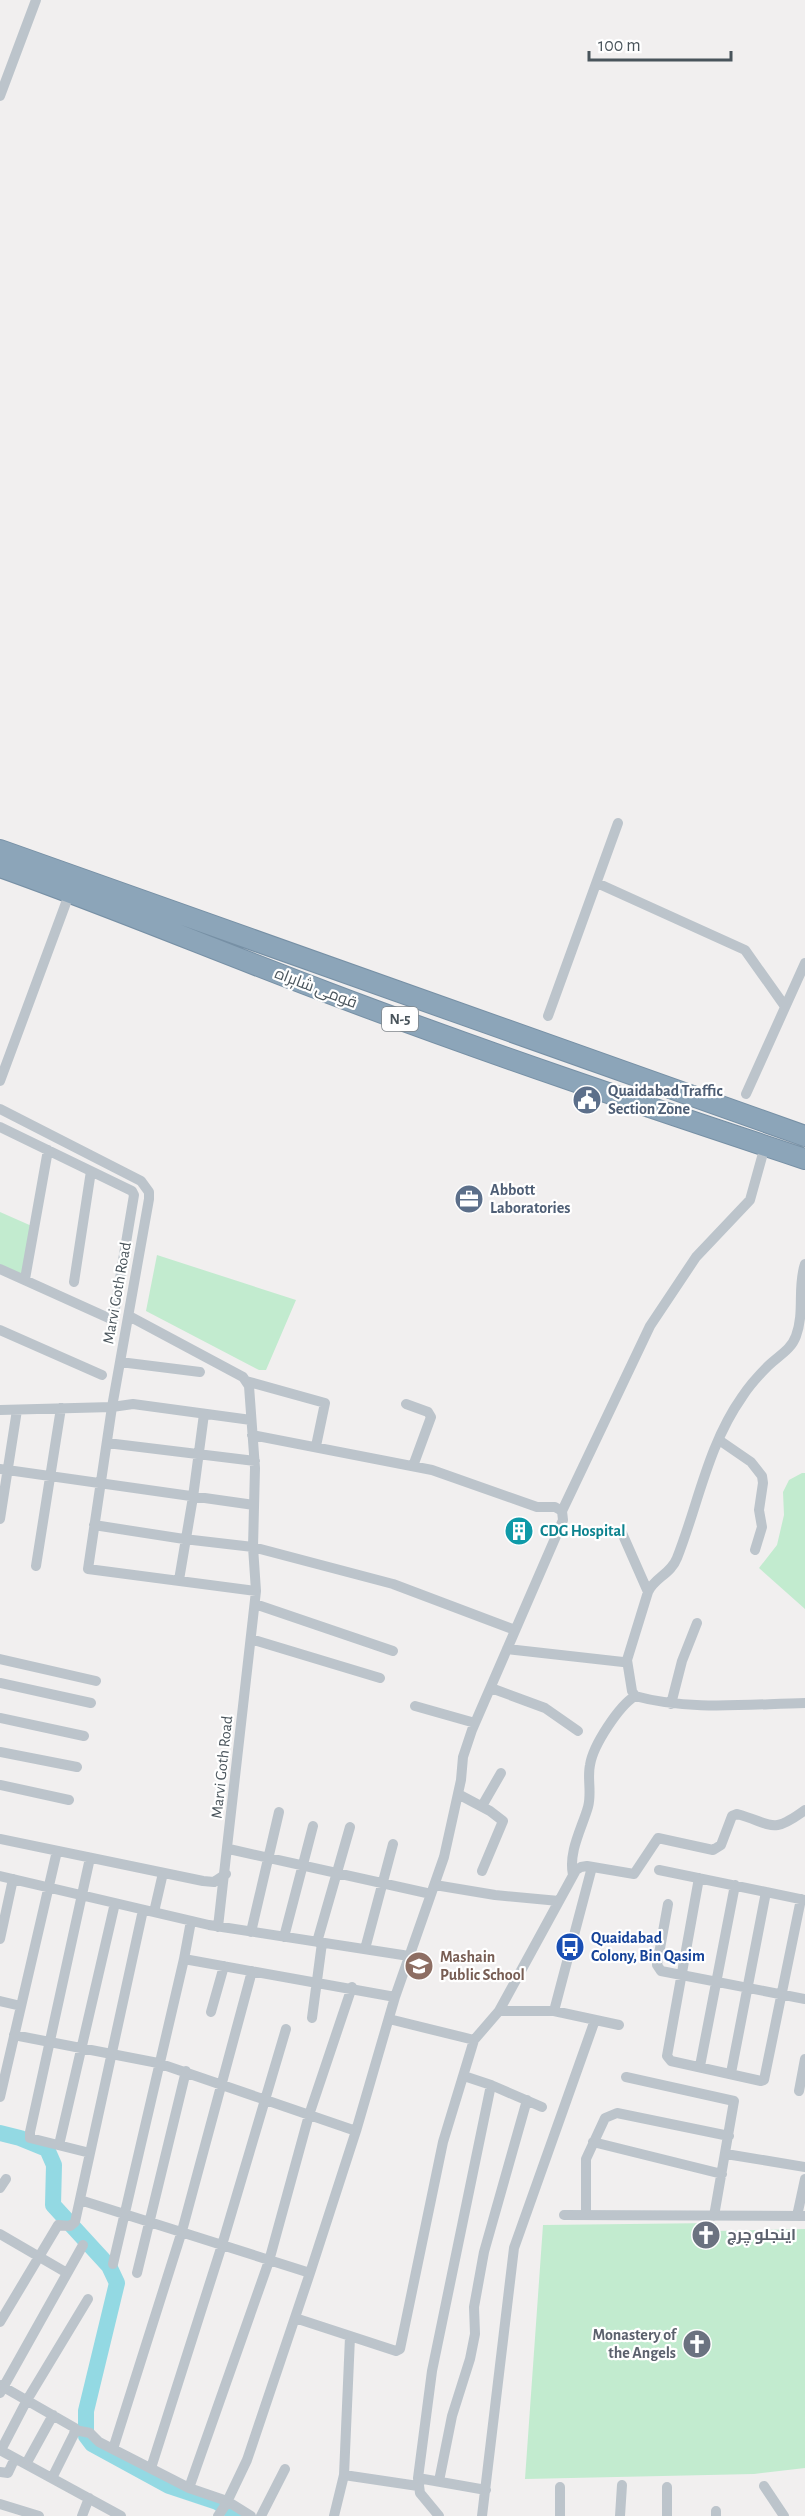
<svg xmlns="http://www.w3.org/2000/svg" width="805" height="2516" font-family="'Alegreya Sans',Cairo,sans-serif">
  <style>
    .green { fill: #c2ebcf }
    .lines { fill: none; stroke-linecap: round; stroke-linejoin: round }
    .river { stroke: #93d9e3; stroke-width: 16 }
    .highway-casing { stroke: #7790a5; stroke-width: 22 }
    .street { stroke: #bcc4cb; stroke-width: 10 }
    .highway { stroke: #8ca5b9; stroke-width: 20 }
    .labels { text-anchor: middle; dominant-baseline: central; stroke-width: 4.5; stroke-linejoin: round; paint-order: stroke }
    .shield { fill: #fff; stroke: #80878c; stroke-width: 1.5 }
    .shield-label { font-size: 15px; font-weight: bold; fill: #49545b }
    .street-label { font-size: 16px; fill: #49545b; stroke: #fff }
    .service-label { font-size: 16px; font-weight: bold; fill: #4e5e75; stroke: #fff; text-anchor: start }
    .culture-label { font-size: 16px; font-weight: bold; fill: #0d838f; stroke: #fff; text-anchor: start }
    .transit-label { font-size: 16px; font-weight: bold; fill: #164399; stroke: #fff; text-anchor: start }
    .education-label { font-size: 16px; font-weight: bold; fill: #785e54; stroke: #fff; text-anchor: start }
    .worship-label { font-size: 16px; font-weight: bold; fill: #5b616d; stroke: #fff; text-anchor: start }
  </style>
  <rect width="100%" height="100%" fill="#f1efef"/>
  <!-- green -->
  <path class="green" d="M0 1212 34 1227 25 1279 0 1269Z
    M157 1255 296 1300 266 1370H259L146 1311Z
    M802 1473H805V1609L759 1568 777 1545 784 1515 783 1492 789 1480Z
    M716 2223 717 2231 805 2229V2468L754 2474 525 2479 543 2225Z"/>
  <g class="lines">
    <!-- river -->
    <path class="river" d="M0 2133 20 2138 47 2149 54 2165 53 2205 109 2266 117 2283 86 2411V2436L92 2444 169 2486 217 2502 240 2516"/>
    <!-- highway casing -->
    <g class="highway-casing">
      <path id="highway" d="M0 850 805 1136
        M0 867C110 906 217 951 326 992 484 1052 645 1106 805 1159"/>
    </g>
    <!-- street -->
    <path class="street" d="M0 96 36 0
      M597 883 745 950 784 1005
      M548 1016 618 823
      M0 1081 70 892
      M746 1094 805 963
      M0 1109 141 1181 149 1192V1199L112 1407 88 1569 256 1591
      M0 1127 132 1191 134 1195 113 1320 0 1269
      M25 1279 48 1150
      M74 1282 91 1171
      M129 1316 243 1377 249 1386 255 1468 253 1547 256 1591 218 1927
      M0 1330 102 1375
      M120 1362 200 1372
      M246 1381 325 1403 316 1446
      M406 1404 428 1412 431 1417 413 1466
      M0 1410 112 1407 133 1404 251 1420
      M719 1440 751 1462 762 1476 763 1483 759 1510 762 1527 755 1550
      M107 1443 255 1461
      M0 1469 254 1505
      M562 1511 650 1326 696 1257 750 1200 765 1146
      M0 1519 17 1410
      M94 1525 184 1539 253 1547 393 1584 515 1630
      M622 1533 648 1592
      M36 1566 61 1408
      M179 1580 193 1497 204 1414
      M255 1604 393 1651
      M251 1639 380 1678
      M507 1649 623 1662 627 1660 648 1592C654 1578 671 1574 677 1558 698 1505 708 1445 742 1397 749 1386 759 1375 768 1366 778 1356 791 1350 796 1336 805 1312 797 1287 805 1264
      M0 1659 96 1681
      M627 1660 632 1691 635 1696C689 1711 749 1704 805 1703
      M0 1683 91 1703
      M491 1688 545 1708 578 1731
      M671 1704 682 1661 697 1623
      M415 1706 475 1723
      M0 1718 84 1736
      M0 1752 77 1767
      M0 1785 69 1800
      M458 1794 490 1811 503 1821 482 1871
      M482 1806 501 1773
      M0 1839 203 1881 214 1882 226 1874
      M229 1849 431 1894
      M90 1858 30 2132V2138L90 2153
      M659 1870 805 1900
      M573 1875C568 1852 582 1828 588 1807 592 1793 587 1778 590 1765 593 1745 619 1706 635 1696
      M0 1876 209 1925 409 1956
      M699 1878 667 2056 671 2061 761 2081 764 2080 801 1899
      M435 1885 495 1895 559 1901
      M668 1904 657 1965 661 1971 805 1999
      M154 1912 163 1873
      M251 1932 279 1812
      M284 1937 313 1826
      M0 1939 13 1879
      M317 1942 350 1827
      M365 1949 393 1844
      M184 1959 395 1997
      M0 2001 21 2006
      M499 2011H554L619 2025
      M554 2011 592 1867
      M211 2012 224 1966
      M312 2018 322 1943
      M389 2019 474 2040
      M14 2035 158 2063 356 2131
      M700 2066 735 1885
      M731 2073 766 1892
      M464 2076 491 2085 542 2107
      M626 2077 734 2101 714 2216
      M799 2091 805 2059
      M0 2097 57 1851
      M593 2142 722 2174
      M59 2145 115 1903
      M726 2154 805 2167
      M0 2188 6 2179
      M80 2200 310 2273
      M564 2215 805 2216
      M586 2215V2159L605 2118 617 2113 729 2136
      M797 2216 805 2179
      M0 2234 67 2273
      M113 2264 184 1959 191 1921
      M137 2273 186 2071
      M295 2318 396 2351 400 2349 443 2142 474 2040 499 2011 576 1870 581 1867 587 1866 634 1874 658 1838 713 1850 721 1845 732 1816 737 1814C773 1824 771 1835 805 1810
      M0 2322 58 2225 70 2226 75 2222 143 1910
      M0 2385 75 2428 74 2434 52 2478
      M0 2393 83 2245
      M75 2430 90 2433 99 2442 189 2488 227 2501 251 2516
      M113 2449 182 2231 252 1971
      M0 2450 121 2516
      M1 2450 27 2400 88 2299
      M26 2464 53 2415
      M151 2468 222 2245 286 2029
      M0 2472 8 2473 15 2458
      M344 2475 418 2486
      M418 2478 486 2490
      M439 2481 452 2416 470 2359 475 2334 474 2307 484 2252 527 2100
      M764 2486 784 2516
      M189 2488 269 2261 309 2115 352 1987
      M0 2504 39 2516
      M82 2516 89 2498
      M218 2516 226 2504 247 2460 310 2273 356 2131 395 1997 444 1857 461 1780 463 1757 472 1730 563 1520 562 1511 555 1507H537L432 1470 252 1435
      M261 2516 285 2469
      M334 2516 344 2475 350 2337
      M439 2516 420 2493 418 2478 432 2371 491 2085
      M482 2516 514 2248 595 2020
      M560 2516V2487
      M620 2516 622 2485
      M667 2516V2487
      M716 2516V2511"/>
    <!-- highway -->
    <use href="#highway" class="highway"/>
  </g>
  <!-- icons -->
  <defs>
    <g id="civic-disc" transform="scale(1.5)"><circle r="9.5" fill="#5c6f8a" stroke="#fff"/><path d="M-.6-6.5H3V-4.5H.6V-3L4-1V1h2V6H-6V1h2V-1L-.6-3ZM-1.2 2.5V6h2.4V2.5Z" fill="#fff"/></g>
    <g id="office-disc" transform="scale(1.5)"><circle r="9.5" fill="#5c6f8a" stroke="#fff"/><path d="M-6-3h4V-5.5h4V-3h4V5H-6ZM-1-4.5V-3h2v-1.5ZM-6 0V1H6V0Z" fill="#fff"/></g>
    <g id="building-disc" transform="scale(1.5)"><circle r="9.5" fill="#0f9aa8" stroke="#fff"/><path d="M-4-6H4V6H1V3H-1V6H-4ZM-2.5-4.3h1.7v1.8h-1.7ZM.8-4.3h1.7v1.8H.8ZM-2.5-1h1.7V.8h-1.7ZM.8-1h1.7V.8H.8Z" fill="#fff"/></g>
    <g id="bus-disc" transform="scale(1.5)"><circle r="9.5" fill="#1a4fb4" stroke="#fff"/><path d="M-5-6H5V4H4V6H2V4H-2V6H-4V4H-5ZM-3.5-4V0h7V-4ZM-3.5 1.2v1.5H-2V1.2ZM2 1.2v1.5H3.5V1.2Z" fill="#fff"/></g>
    <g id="school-disc" transform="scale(1.5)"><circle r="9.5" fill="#8d6e63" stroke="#fff"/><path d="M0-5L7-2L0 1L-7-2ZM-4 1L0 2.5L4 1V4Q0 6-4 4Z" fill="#fff"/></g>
    <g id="church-disc" transform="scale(1.5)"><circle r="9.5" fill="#6b7280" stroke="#fff"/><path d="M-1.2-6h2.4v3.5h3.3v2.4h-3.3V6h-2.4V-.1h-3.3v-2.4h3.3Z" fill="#fff"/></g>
  </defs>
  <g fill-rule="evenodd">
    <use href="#civic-disc" x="587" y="1100"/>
    <use href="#office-disc" x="469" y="1199"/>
    <use href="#building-disc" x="519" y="1531"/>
    <use href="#bus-disc" x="570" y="1947"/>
    <use href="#school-disc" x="419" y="1966"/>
    <use href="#church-disc" x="706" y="2235"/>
    <use href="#church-disc" x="697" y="2344"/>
  </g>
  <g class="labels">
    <!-- shield labels -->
    <rect class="shield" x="382" y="1007" width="36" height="24" rx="4.5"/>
    <g class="shield-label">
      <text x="400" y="1019">N-5</text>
    </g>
    <!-- street labels -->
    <g class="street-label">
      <text transform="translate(316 988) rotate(21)">قومی شاہراہ</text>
      <text transform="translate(117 1293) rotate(-80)">Marvi Goth Road</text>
      <text transform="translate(222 1767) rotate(-84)">Marvi Goth Road</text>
    </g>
    <!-- service labels -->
    <g class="service-label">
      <text x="608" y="1091">Quaidabad Traffic<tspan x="608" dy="18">Section Zone</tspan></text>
      <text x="490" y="1190">Abbott<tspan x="490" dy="18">Laboratories</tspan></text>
    </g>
    <!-- culture labels -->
    <g class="culture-label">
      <text x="540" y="1531">CDG Hospital</text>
    </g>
    <!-- transit labels -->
    <g class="transit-label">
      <text x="591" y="1938">Quaidabad<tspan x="591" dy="18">Colony, Bin Qasim</tspan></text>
    </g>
    <!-- education labels -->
    <g class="education-label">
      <text x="440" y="1957">Mashain<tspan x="440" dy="18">Public School</tspan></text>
    </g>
    <!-- worship labels -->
    <g class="worship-label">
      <text x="727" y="2235">اینجلو چرچ</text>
      <text x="676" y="2335" text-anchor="end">Monastery of<tspan x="676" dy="18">the Angels</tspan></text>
    </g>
  </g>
  <!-- scale -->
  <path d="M589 51v9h142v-9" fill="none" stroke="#49545b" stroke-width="3"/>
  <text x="598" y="51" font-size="18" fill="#49545b" stroke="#ffffff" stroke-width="4.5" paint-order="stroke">100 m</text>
</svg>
